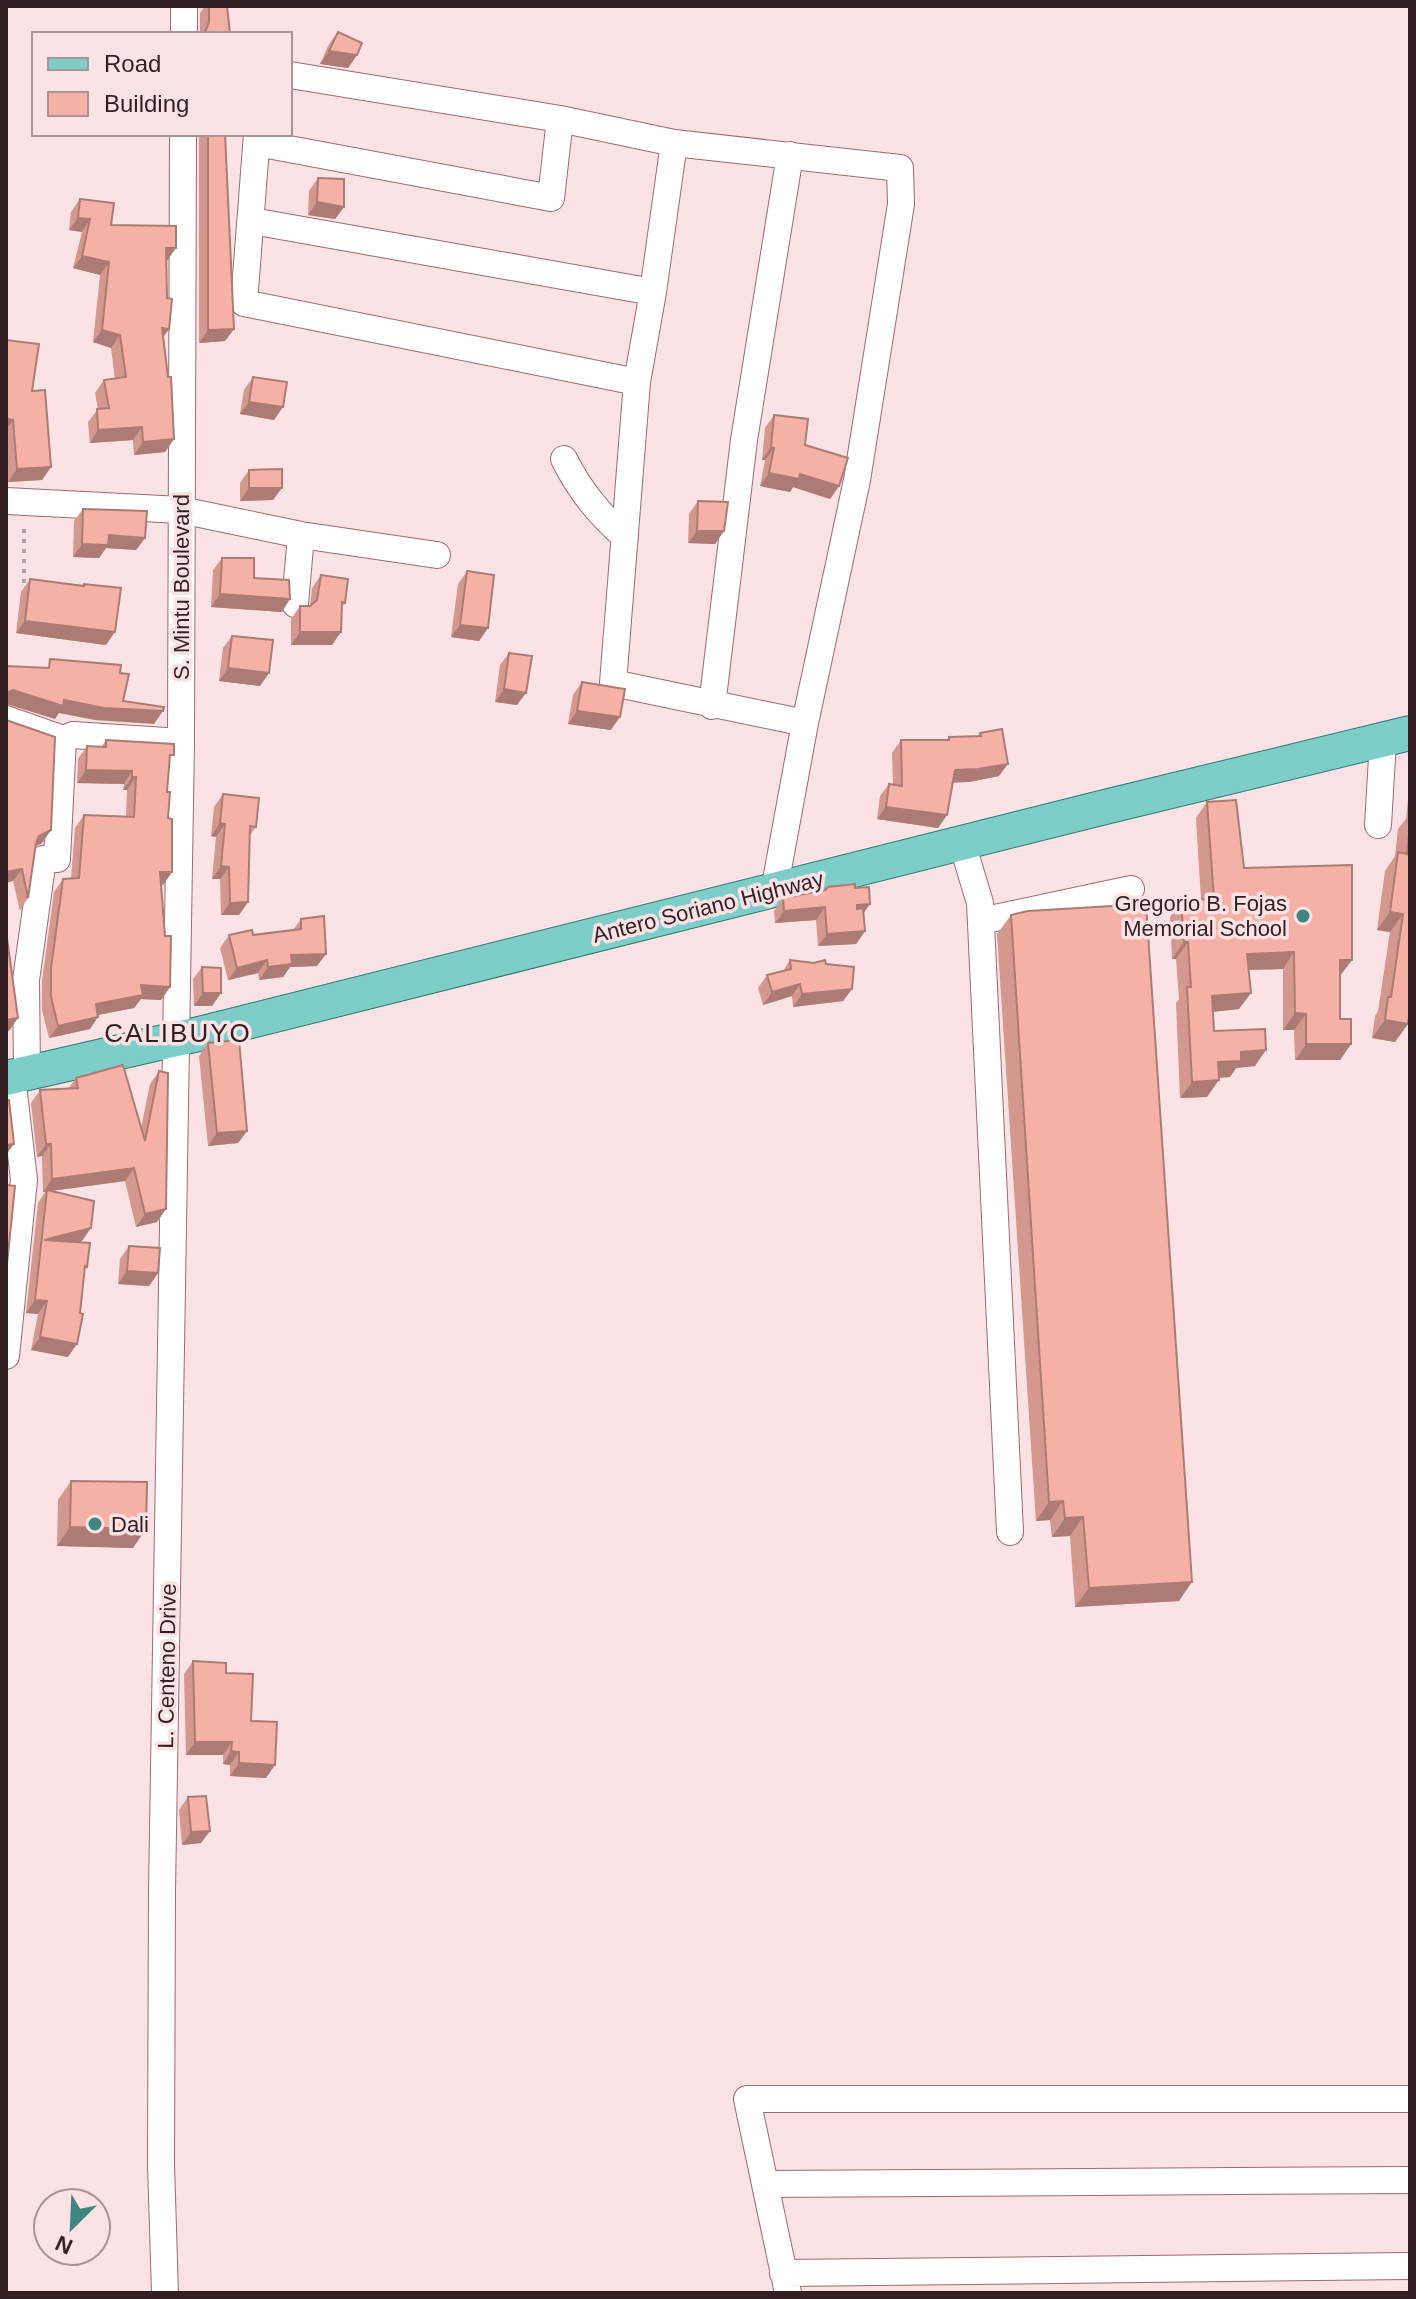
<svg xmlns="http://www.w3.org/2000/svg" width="1416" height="2299" font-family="Helvetica,sans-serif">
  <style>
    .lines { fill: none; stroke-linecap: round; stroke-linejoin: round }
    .minor-casing { stroke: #9d6a72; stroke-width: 28 }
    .major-casing { stroke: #2b7a76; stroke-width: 36 }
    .path { stroke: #b9a2a5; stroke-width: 4; stroke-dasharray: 4 6; stroke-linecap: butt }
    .minor { stroke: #fff; stroke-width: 26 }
    .major { stroke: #7dcdc8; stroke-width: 34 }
    .wall { fill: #d4988f }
    .shaded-wall { fill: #ac7c74 }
    .building { fill: #f6b1a6; stroke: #ac7c74; stroke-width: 2 }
    .poi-dot { fill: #3f8680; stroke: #fae2e5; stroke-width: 3 }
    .labels { text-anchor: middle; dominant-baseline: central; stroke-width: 7; stroke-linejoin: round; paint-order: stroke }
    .street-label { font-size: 22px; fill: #331e21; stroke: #fae2e5 }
    .poi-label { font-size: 22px; fill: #331e21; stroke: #fae2e5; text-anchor: end }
    .quarter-label { font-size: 26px; letter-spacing: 2px; fill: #331e21; stroke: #fae2e5 }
  </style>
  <rect width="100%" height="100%" fill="#fae2e5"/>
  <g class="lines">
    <!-- minor casing -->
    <g class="minor-casing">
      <path id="minor" d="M184 34V6
        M290 75 560 119 674 143 900 168 901 204 857 480 805 723 774 891
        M257 134 244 303 637 382 613 683 805 723
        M257 143 551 198 560 119
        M252 221 653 292
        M637 382 653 292 674 143
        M564 459C580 491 599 514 625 537
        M6 501 181 510 301 535 437 555
        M295 604 301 535
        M712 706 744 440 790 155
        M6 719 63 739 57 859H43L26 980 27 1072
        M63 739 73 735 181 742
        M1378 825 1383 741
        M962 843 980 903 1010 1532
        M981 921 1131 889
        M6 1356 24 1180 12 1076
        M765 2184 1410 2180
        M783 2273 1410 2266
        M165 2293 161 2164 162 1891 181 742 183 134
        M788 2293 747 2099H1410"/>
    </g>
    <!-- major casing -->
    <g class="major-casing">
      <path id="major" d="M6 1078 203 1033 1105 807 1410 733"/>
    </g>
    <!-- path -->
    <path class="path" d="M24 583V525"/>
    <!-- minor -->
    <use href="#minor" class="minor"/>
    <!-- major -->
    <use href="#major" class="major"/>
  </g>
  <!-- wall -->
  <path class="wall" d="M205 6H227L230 34H200V13Z
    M338 32 357 55 348 68 320 64 329 44Z
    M199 134H225L234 329 225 341 199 343Z
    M318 178 344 207 335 219 308 215 309 191Z
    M80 199 111 225 167 261V298L169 329 163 337 174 439 165 452 134 455 133 440 90 443 88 422 98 409 95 393 104 380 115 379 111 348 93 342 100 275 73 268 82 232 69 230 71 212Z
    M6 340 32 391 51 467 42 480 8 482 6 457Z
    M253 377 274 420 240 414 244 390Z
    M774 415 805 445 839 486 830 499 793 487 790 492 760 486 765 460H762L765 428Z
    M249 470 273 500 240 501V483Z
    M698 501 724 531 715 544 688 543 689 514Z
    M83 509 145 538 136 550 106 548 99 558 73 557 74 521Z
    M222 558 254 578 282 612 211 607 213 570Z
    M467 571 488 628 479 641 451 637 458 584Z
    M321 575 345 603 342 607 332 645H291V619L300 606H310L312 588Z
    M30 579 83 586 84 584 106 645 16 633 21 592Z
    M232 636 260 686 219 681 223 648Z
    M509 653 517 705 495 702 500 665Z
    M582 682 611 730 568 724 573 695Z
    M6 719 51 830 42 843 36 846 28 898 20 911 13 881Z
    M980 733 999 776 969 782H953L947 815 938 828 877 819 880 796 889 784H893L892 753 901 740H947L949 737 978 736Z
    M106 740 169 761 167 792 172 872 163 885H161L170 987 161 1000 141 999 134 1008 98 1015 90 1029 49 1038 42 1010V981L54 892 63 879H71L75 828 84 815 126 816 127 790H123L124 784 77 783 78 759 87 746H102Z
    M1410 780V1010L1395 1042 1372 1038 1375 1016 1378 1011 1390 932 1377 930 1385 871 1395 856 1398 829 1406 819Z
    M223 794 256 827 250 835 248 902 239 915H221L220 879H212L216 837 211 836 214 807Z
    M1207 802 1244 868 1340 976V1019L1351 1044 1340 1060H1295L1294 1030H1283V969L1249 970 1239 1009 1213 1012 1214 1031 1255 1066 1236 1068 1230 1077 1219 1078 1207 1097 1180 1098 1176 1003 1179 999 1176 959H1172L1170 917 1181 900H1201L1196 818Z
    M855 888 863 913 865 931 856 944 818 946 816 920 775 923 774 911 783 898Z
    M1011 915 1179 1601 1075 1607 1070 1536 1052 1537 1050 1520 1036 1521 997 934Z
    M301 919 317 966 290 967 283 977 259 980 258 973 228 980 220 948 229 935H253L293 930Z
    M790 960 826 964 852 989 843 1001 793 1007 792 996 763 1005 758 988 767 975 783 971Z
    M202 967 212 1006H194L193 979Z
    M208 1043 247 1131 238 1143 208 1146 199 1056Z
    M159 1071 157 1222 136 1227 125 1181 51 1191 82 1241 77 1242 85 1270 68 1357 31 1350 38 1314 26 1313 38 1203 45 1192H43L42 1156 37 1157 31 1103 40 1090 69 1088 76 1078 141 1128 150 1084Z
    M129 1246 158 1273 149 1286 118 1284 120 1259Z
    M71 1481 133 1548 57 1546 58 1500Z
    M193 1661 226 1673 251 1721 266 1778 230 1776V1765L223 1764V1755H186L184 1674Z
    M188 1797 201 1843 182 1845 179 1810Z"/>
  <!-- shaded-wall -->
  <path class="shaded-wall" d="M329 51 357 55 348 68 320 64Z
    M317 202 344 207 335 219 308 215Z
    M78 218 90 219 82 232 69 230Z
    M166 248H176L167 261Z
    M82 256 109 262 100 275 73 268Z
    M162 328 169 329 160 342Z
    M234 329 225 341 199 343 208 330Z
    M102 330 120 335 111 348 93 342Z
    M249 402 283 407 274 420 240 414Z
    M6 419 13 420 6 430Z
    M142 427 133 440 90 443 98 430Z
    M174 439 165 452 134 455 143 442Z
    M771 447 774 448 765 460H762Z
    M51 467 42 480 8 482 17 469Z
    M769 473 800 474 839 486 830 499 793 487 790 492 760 486Z
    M249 488H282L273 500 240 501Z
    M697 531H724L715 544 688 543Z
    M109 535 145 538 136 550 106 548 99 558 73 557 82 544Z
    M220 594 290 599 282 612 211 607Z
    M25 621 115 632 106 645 16 633Z
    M460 625 488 628 479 641 451 637Z
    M300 632H341L332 645H291Z
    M228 668 269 673 260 686 219 681Z
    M504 689 526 693 517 705 495 702Z
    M13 690 64 700 163 711 154 724 95 720 59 713 55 719 6 704V693Z
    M577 711 620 717 611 730 568 724Z
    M1008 764 999 776 969 782 946 783 955 770Z
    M86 770 132 771 124 784 77 783Z
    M132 777H136L127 790H123Z
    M886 807 947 815 938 828 877 819Z
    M220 823 225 824 216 837 211 836Z
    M51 830 42 843 30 849 39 836Z
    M221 866 229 867 220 879H212Z
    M22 869 13 881 6 883V872Z
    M160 872H172L163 885H151Z
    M248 902 239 915H221L230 903Z
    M870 904 861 917 848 918 857 905Z
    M825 907 816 920 775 923 784 911Z
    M1390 912 1403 914 1390 932 1377 930Z
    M865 931 856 944 818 946 827 934Z
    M1184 942H1188L1176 959H1172Z
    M1294 952 1283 969 1236 970 1247 954Z
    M326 954 317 966 290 967 283 977 259 980 268 967 291 955Z
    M267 960 258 973 228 980 237 968Z
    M1340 960H1352L1340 976Z
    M800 984 792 996 763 1005 772 992Z
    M141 985 170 987 161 1000 141 999 134 1008 87 1017 96 1004Z
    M852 989 843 1001 793 1007 802 994Z
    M203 993H221L212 1006H194Z
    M1251 993 1239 1009 1201 1013 1212 996Z
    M1295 1013 1306 1014 1294 1030H1283Z
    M98 1017 90 1029 49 1038 58 1026Z
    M18 1018 9 1031 6 1032V1020Z
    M1385 1020 1408 1024 1395 1042 1372 1038Z
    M1306 1044H1351L1340 1060H1295Z
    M1266 1050 1255 1066 1236 1068 1230 1077 1206 1078 1218 1062 1241 1052Z
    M1219 1080 1207 1097 1180 1098 1192 1082Z
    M247 1131 238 1143 208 1146 217 1133Z
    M14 1144 6 1155V1145Z
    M46 1144H51L42 1156 37 1157Z
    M134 1168 125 1181 43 1192 52 1179Z
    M166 1209 157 1222 136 1227 145 1214Z
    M91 1228 82 1241 40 1251 44 1240Z
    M127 1271 158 1273 149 1286 118 1284Z
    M35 1300 47 1301 38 1314 26 1313Z
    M40 1337 77 1344 68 1357 31 1350Z
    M1063 1501 1050 1520 1036 1521 1049 1502Z
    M1083 1517 1070 1536 1052 1537 1065 1518Z
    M70 1527 146 1529 133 1548 57 1546Z
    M1192 1582 1179 1601 1075 1607 1089 1588Z
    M195 1742H232L223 1755H186Z
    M231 1751 239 1752 230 1765 223 1764Z
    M239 1763 275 1765 266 1778 230 1776Z
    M210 1831 201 1843 182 1845 191 1832Z"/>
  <!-- building -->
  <path class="building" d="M209 6H227L230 34H202L206 30 209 22Z
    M338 32 362 43 357 55 329 51Z
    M208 134H225L234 329 208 330Z
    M318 178 344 179V207L317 202Z
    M80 199 114 203 111 225 176 226V248H166L167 298 172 299 169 329 162 328 168 377H171L174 439 143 442 142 427 98 430 97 409 109 408 104 380 126 377 120 335 102 330 109 262 82 256 90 219 78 218Z
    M6 340 39 344 32 391 45 390 51 467 17 469 13 420 6 419Z
    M253 377 287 382 283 407 249 402Z
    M774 415 808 419 805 445 848 458 839 486 800 474 799 479 769 473 774 448 771 447Z
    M282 469V488H249V470Z
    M698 501 728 502 724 531H697Z
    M83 509 147 511 145 538 109 535 108 545 82 544Z
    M222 558H254V578L289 580 290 599 220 594Z
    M467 571 494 575 488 628 460 625Z
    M321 575 348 579 345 603 342 602 341 632H300V606H310L317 600Z
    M30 579 84 586V584L121 588 115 632 25 621Z
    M232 636 273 640 269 673 228 668Z
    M509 653 532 656 526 693 504 689Z
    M50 659 121 665 120 673 129 674 123 701 164 707 163 711 104 708 64 700 63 706 13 690 6 693V666L49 668Z
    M582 682 625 689 620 717 577 711Z
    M6 719 9 721 55 737 51 830 39 836 36 843 28 898 22 869 6 872Z
    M1002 729 1008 764 978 769 955 770 947 815 886 807 889 784 902 786 901 740H949V737L981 736 980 733Z
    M106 740 174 744V755H170L167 792H170L168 818 172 819V872H160L165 936H171L170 987 141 985 143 995 96 1004 98 1017 58 1026 51 997V968L63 879 79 878 84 815 134 817 136 777H132V771L86 770 87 746 106 747Z
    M223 794 259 798 256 827 250 826 248 902 230 903 229 867 221 866 225 824 220 823Z
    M1236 800 1244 868 1352 865V960H1340V1019H1351V1044H1306V1014L1295 1013 1294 952 1247 954 1251 993 1212 996 1214 1031 1265 1029 1266 1050 1241 1052V1061L1218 1062 1219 1080 1192 1082 1187 987H1191L1188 942H1184L1181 900 1214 899 1207 802Z
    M1410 824V1010L1408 1024 1385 1020 1388 997H1391L1403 914 1390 912 1398 852 1407 854Z
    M855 884V888L869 887 870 904 857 905V909L863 908 865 931 827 934 825 907 784 911 783 898 825 890 828 887Z
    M1146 904 1192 1582 1089 1588 1083 1517 1065 1518 1063 1501 1049 1502 1011 915 1028 911Z
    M324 916 326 954 291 955 292 964 268 967 267 960 237 968 229 935 252 930 253 935 301 929V919Z
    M6 931 18 1018 6 1020Z
    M790 960 814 963 825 960 826 964 854 967 852 989 802 994 800 984 772 992 767 975 791 969Z
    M202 967 221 968V993H203Z
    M239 1040 247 1131 217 1133 208 1043Z
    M123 1065 145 1141 159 1071 168 1073 166 1209 145 1214 134 1168 52 1179 51 1144H46L40 1090 78 1088 76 1078Z
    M6 1100H9L14 1144 6 1145Z
    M6 1185 15 1186 6 1274Z
    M47 1190 94 1201 91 1228 44 1240 90 1243 87 1267 85 1266 80 1313 83 1314 77 1344 40 1337 47 1301 35 1300Z
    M129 1246 160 1248 158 1273 127 1271Z
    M71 1481 147 1482 146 1529 70 1527Z
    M193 1661 226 1663V1673L253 1674 251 1721 277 1722 275 1765 239 1763V1752L231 1751 232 1742H195Z
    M206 1796 210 1831 191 1832 188 1797Z"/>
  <!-- markers -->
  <g class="poi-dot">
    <circle cx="1303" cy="916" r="8"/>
    <circle cx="95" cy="1524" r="8"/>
  </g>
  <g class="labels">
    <!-- street labels -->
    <g class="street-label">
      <text transform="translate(181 587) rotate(-90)">S. Mintu Boulevard</text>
      <text transform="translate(708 907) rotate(-14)">Antero Soriano Highway</text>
      <text transform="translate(167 1666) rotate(-89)">L. Centeno Drive</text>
    </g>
    <!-- poi labels -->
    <g class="poi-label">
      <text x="1287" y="903">Gregorio B. Fojas<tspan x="1287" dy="25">Memorial School</tspan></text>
      <text x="111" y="1524" text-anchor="start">Dali</text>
    </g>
    <!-- quarter labels -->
    <g class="quarter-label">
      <text x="178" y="1033">CALIBUYO</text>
    </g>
  </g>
  <!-- border -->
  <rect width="1416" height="2299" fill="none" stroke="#331e21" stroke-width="16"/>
  <!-- legend -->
  <rect x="32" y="32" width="260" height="104" fill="#fae2e5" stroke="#aa9497" stroke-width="2"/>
  <rect x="48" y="58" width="40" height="12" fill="#7dcdc8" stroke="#aa9497" stroke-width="2"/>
  <text x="104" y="72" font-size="24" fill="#331e21">Road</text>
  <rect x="48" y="92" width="40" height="24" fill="#f6b1a6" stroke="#aa9497" stroke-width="2"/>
  <text x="104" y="112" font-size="24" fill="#331e21">Building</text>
  <!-- north arrow -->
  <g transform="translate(72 2227) rotate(204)"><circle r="38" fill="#fae2e5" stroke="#aa9497" stroke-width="2"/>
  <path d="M0-6L14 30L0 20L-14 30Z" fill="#3f8680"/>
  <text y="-12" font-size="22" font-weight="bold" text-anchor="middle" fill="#331e21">N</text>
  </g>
</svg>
